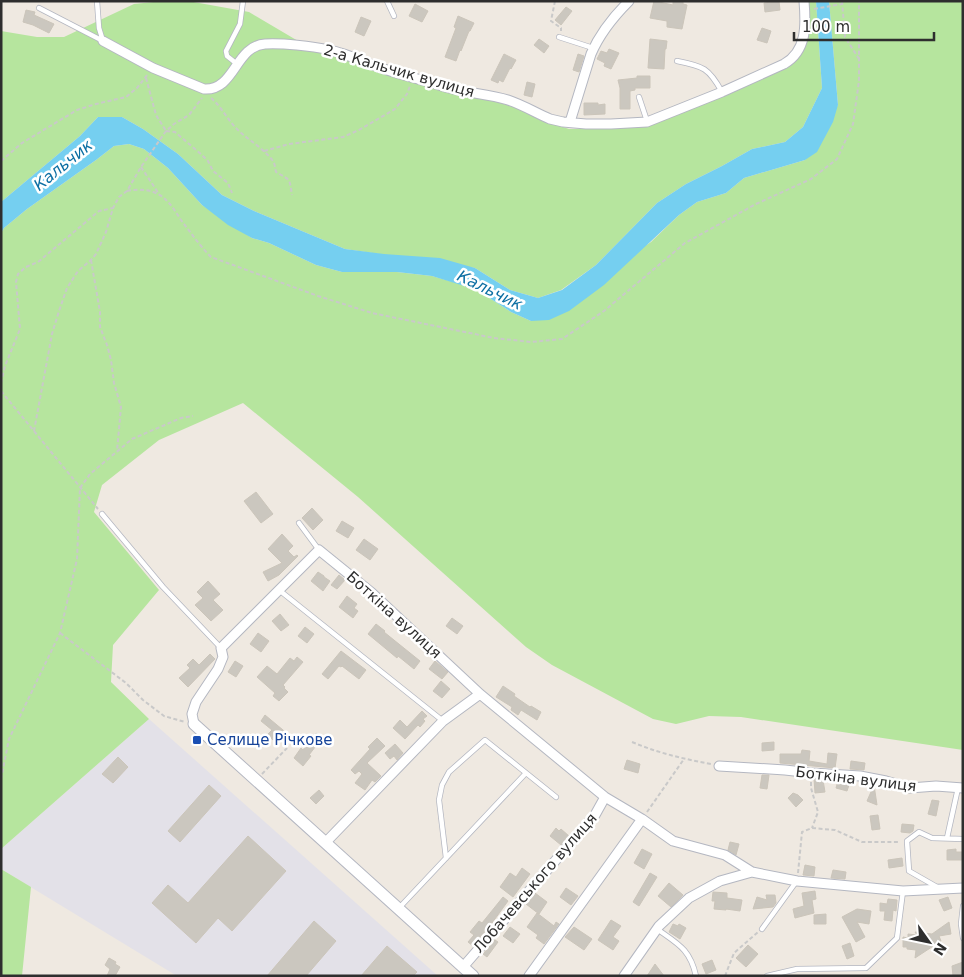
<svg xmlns="http://www.w3.org/2000/svg" width="964" height="977" font-family="'DejaVu Sans',sans-serif">
  <style>
    .industrial { fill: #e3e1e8 }
    .green { fill: #b6e59e }
    .water { fill: #75cff0 }
    .building { fill: #cbc7bf; stroke: #cbc5ba }
    .lines { fill: none; stroke-linecap: round; stroke-linejoin: round }
    .service-casing { stroke: #b4b7c1; stroke-width: 6 }
    .minor-casing { stroke: #b4b7c1; stroke-width: 11 }
    .tertiary-casing { stroke: #b4b7c1; stroke-width: 13 }
    .path { stroke: #c9c9c9; stroke-width: 2; stroke-dasharray: 4 2.5; stroke-linecap: butt }
    .service { stroke: #fff; stroke-width: 4.5 }
    .minor { stroke: #fff; stroke-width: 9 }
    .tertiary { stroke: #fff; stroke-width: 11 }
    .transit-dot { fill: #1a4fb4; stroke: #fff; stroke-width: 2 }
    .labels { text-anchor: middle; dominant-baseline: central; stroke-width: 5; stroke-linejoin: round; paint-order: stroke }
    .street-label { font-size: 15px; fill: #2e2e2e; stroke: #fff }
    .transit-label { font-size: 15px; fill: #164399; stroke: #fff; text-anchor: start }
    .water-label { font-size: 16px; font-style: italic; fill: #0d6fa3; stroke: #fff }
  </style>
  <rect width="100%" height="100%" fill="#efe9e1"/>
  <!-- industrial -->
  <path class="industrial" d="M149 719 438 976H177L1 869V849Z"/>
  <!-- green -->
  <path class="green" d="M163 1H188L249 12 315 51 331 54 451 92 498 102 516 108 548 122 569 129H586L648 125 786 68 796 60 803 49 807 1H816L822 88 803 127 785 142 752 149 722 166 686 184 657 203 596 265 561 290 538 298 510 290 475 268 345 249 254 211 222 195 178 154 143 129 122 117H98L80 136 1 202V31L37 37H64L134 4Z
    M829 1H963V750L741 717 709 716 676 724 653 719 552 665 526 647 358 497 243 403 159 440 102 485 94 512 159 590 113 645 111 682 149 719 1 849V233L4 228 27 209 96 160 114 146 129 144 144 149 168 168 202 205 252 238 269 243 316 265 342 272H397L432 276 453 282 477 290 511 312 531 321 651 242 679 215 697 202 726 193 744 178 805 160 838 105Z
    M1 869 31 887 22 976H1Z"/>
  <!-- water -->
  <path class="water" d="M816 1H829L838 105 833 122 817 152 805 160 744 178 726 193 697 202 679 215 604 285 569 311 549 320 531 321 511 312 477 290 432 276 397 272H342L316 265 269 243 252 238 228 225 202 205 168 168 144 149 129 144 114 146 96 160 27 209 4 228 1 233V202L80 136 98 117H122L143 129 178 154 222 195 254 211 345 249 384 254 440 258 475 268 510 290 538 298 562 290 596 265 657 203 686 184 722 166 752 149 785 142 803 127 822 88Z"/>
  <!-- building -->
  <path class="building" d="M654 1 673 5V1H677L683 2V4L687 5 682 29 667 27V21L650 18Z
    M779 1 780 10 765 12 764 3Z
    M415 4 428 11 422 22 409 16Z
    M566 7 572 11 561 25 555 20Z
    M26 10 35 12 34 15 54 24 49 33 33 25 23 22Z
    M458 16 474 23 470 31H469L461 51 460 50 456 61 445 57 456 28 454 27Z
    M361 17 371 21 364 36 355 32Z
    M762 28 771 31 767 43 757 40Z
    M539 39 549 46 544 53 534 45Z
    M650 39 667 41 666 49H665L664 69 648 68Z
    M609 49 619 53 611 69 604 66 605 63 597 59 601 51 607 53Z
    M504 54 516 60 511 69 510 68 503 82 499 80 498 83 491 80Z
    M578 54 584 56 579 72 573 70Z
    M637 76H650V88H635V90L630 91V109H620V88L618 80 637 78Z
    M527 82 535 84 532 97 524 95Z
    M584 103H598V105L605 104V114L584 115Z
    M256 492 273 514 261 523 244 501Z
    M312 508 323 520 313 530 302 518Z
    M342 521 354 528 348 538 336 531Z
    M282 534 293 546 288 551 294 557 297 555 298 556 279 575 268 581 263 572 282 563 268 549Z
    M364 539 378 549 370 560 356 550Z
    M318 572 324 576V577L330 581 323 591 311 581Z
    M339 575 345 580 337 589 331 585Z
    M208 581 220 594 213 600 223 610 211 621 195 605 203 598 197 592Z
    M347 596 357 604 354 608 358 611 353 618 339 607Z
    M280 614 289 625 281 631 272 621Z
    M452 618 463 626 457 634 446 626Z
    M376 624 385 631 384 632 420 661 414 669 398 656 397 658 368 634Z
    M305 627 314 634 307 643 298 636Z
    M258 633 269 641 261 652 250 644Z
    M341 651 366 670 359 679 342 666 341 667 339 666 328 679 322 674Z
    M210 654 215 659 188 687 179 678 190 668 187 665 193 659 199 665Z
    M297 657 303 662 283 685 285 687 284 688 288 692 279 701 273 696 275 693 257 677 267 666 277 674 290 658 294 661Z
    M235 661 243 666 236 677 228 672Z
    M435 661 448 672 442 679 429 669Z
    M441 681 450 689 442 698 433 691Z
    M503 686 515 694 514 696 530 707 531 706 541 712 537 720 521 710 518 715 511 710 512 707 496 697Z
    M422 711 427 716 423 719 425 721 420 727 418 725 405 739 393 728 400 720 407 727Z
    M265 715 289 735 285 740 278 734 273 740 267 735 272 730 261 721Z
    M316 733 322 738 309 755 311 756 303 766 294 758 301 748 303 750Z
    M377 738 385 746 367 763 381 776 375 782 372 780 365 790 355 783 362 774 359 771 355 774 351 770 370 749 368 747Z
    M774 742V750L762 751V743Z
    M395 744 403 753 397 760 394 756 390 759 385 753Z
    M802 750 810 751 809 761 827 764 828 753 837 754 835 768 780 763V754H801Z
    M118 757 128 767 113 783 102 774Z
    M627 760 640 764 638 773 624 769Z
    M851 761 865 763 864 770 850 769Z
    M762 775H769L767 789 760 788Z
    M814 779 823 780 825 792 815 793Z
    M838 781 850 782 847 791 836 788Z
    M209 785 221 796 180 842 168 831Z
    M874 785 877 805 867 801Z
    M319 790 324 796 316 804 310 798Z
    M793 793 798 795 803 800 796 807 788 798Z
    M932 800 939 801 936 816 928 814Z
    M878 815 880 829 872 830 870 816Z
    M902 824 914 825 913 831 910 833 901 832Z
    M556 828 559 831 561 829 569 836 561 845 550 836Z
    M248 836 286 871 232 931 218 918 196 943 152 903 168 885 188 903Z
    M730 842 739 844 736 855 728 850Z
    M642 849 652 854 644 869 634 863Z
    M956 849V852H963V860H947V850Z
    M902 858 903 866 889 868 888 860Z
    M805 865 815 867 814 876 803 875Z
    M522 868 530 874 513 897 500 887 510 873 516 877Z
    M833 870 846 872 845 879 831 878Z
    M650 873 657 877 639 906 633 902Z
    M669 883 683 895 671 907 658 896Z
    M566 888 578 896 571 905 560 897Z
    M815 891 816 899 812 900 814 913 795 918 793 909 804 906 802 893Z
    M713 892 727 893V898L742 900 740 911 726 909V910L714 909 715 901H712Z
    M535 893 547 902 539 914 526 904Z
    M766 895H775L776 903 773 907 753 909 757 897 767 900Z
    M503 897 508 901 492 923 473 946 468 942 474 935 470 932 479 921 482 923Z
    M948 897 952 908 944 911 939 900Z
    M888 899 897 900 896 911 893 910 892 921 884 920 885 911H880V903L887 904Z
    M857 909 871 911 869 924 857 922 865 937 856 942 842 917Z
    M537 913 554 926 556 922 559 924 544 944 536 938 538 935 527 927Z
    M826 914V924H814V915Z
    M611 920 621 926 613 937 619 941 613 950 598 940Z
    M314 921 336 941 306 976H267Z
    M949 922 951 934 939 936 941 941 915 958 916 950 907 949V947H903V937L908 938V934L917 935 915 932 932 934Z
    M673 924 678 926 679 924 686 928 680 939 669 932Z
    M510 927 520 934 513 943 503 936Z
    M574 927 592 939 584 950 565 937Z
    M495 940 498 942 487 957 483 954Z
    M850 943 854 956 847 959 842 946Z
    M748 945 758 954 746 967 736 958Z
    M387 946 417 972 413 976H361Z
    M109 958 116 962 115 964 120 967 115 976H107L110 969 105 965Z
    M712 960 716 970 706 974 702 964Z
    M963 962V976H953L952 966Z
    M655 964 664 976H647Z"/>
  <g class="lines">
    <!-- service casing -->
    <g class="service-casing">
      <path id="service" d="M97 1 99 28 103 41
        M387 1 394 16
        M39 8 103 41
        M559 37 593 48
        M677 61C703 66 709 68 722 92
        M237 64 227 56 226 51 240 24 243 1
        M639 97 647 121
        M102 514 163 587 221 648
        M299 523 319 550
        M279 590 443 721
        M947 838 958 788
        M446 858 439 800 442 785 449 772 485 740 556 797
        M937 887 909 871 907 841 919 832 932 838 963 839
        M963 906 961 924 963 938
        M399 908 526 773
        M657 929C678 944 690 949 696 976
        M762 929 796 882
        M767 976 797 969 866 968 897 938 903 891"/>
    </g>
    <!-- minor casing -->
    <g class="minor-casing">
      <path id="minor" d="M103 41 153 68 204 89C235 91 235 46 265 44 282 43 312 46 329 50 349 54 367 64 387 70 406 76 426 81 445 87 466 93 488 94 508 100 523 105 536 113 550 119L563 122 586 124H611L647 122 722 92 784 64C807 51 806 25 804 1
        M570 122 591 54C599 35 614 16 629 1
        M194 724 192 714 196 702 218 669 223 657 221 648 319 550 372 593 480 694 605 797 642 819 673 841 725 855 752 872 797 881 903 891 963 888
        M719 766 785 770 812 773 860 776 886 781 910 788 936 786 963 788
        M326 842 443 721 480 694
        M463 967 595 815 605 797
        M529 976 642 819
        M624 976 659 926 689 898 720 881 752 872"/>
    </g>
    <!-- tertiary casing -->
    <g class="tertiary-casing">
      <path id="tertiary" d="M194 724 473 976"/>
    </g>
    <!-- path -->
    <path class="path" d="M555 1 551 21 561 28V31
      M842 1 845 37 859 59
      M814 9 842 4
      M146 78 156 115 166 131
      M211 98C222 107 228 121 239 131 250 141 264 149 273 161 275 164 275 168 276 172 291 181 289 177 292 195
      M166 131 175 132 202 155 208 161 213 171 228 183 232 193
      M264 151 289 144 343 137 359 130 395 109 407 94 410 86
      M1 161 22 143 77 110 96 104 126 97 137 88 148 74
      M141 167 159 194
      M127 191C138 189 148 189 158 194 169 200 175 211 181 220 191 233 200 246 211 257L318 296 372 313 494 338 531 342 562 339 604 311 685 243 756 204 811 179 837 159 853 124 859 81V1
      M91 260 100 312V327L107 345 111 360 114 383 121 407 117 451
      M1 383 5 366 20 329 16 282 18 274 26 267 38 262 99 211 113 208
      M1 391 98 509
      M34 431 52 334 59 311 67 288 78 271 91 260 96 254 106 232 113 208 119 197 127 191 141 167 166 131 174 124 189 115 202 98
      M60 633 126 683 143 700 164 716 185 722
      M632 742C658 753 684 759 711 764
      M262 774 287 748
      M1 779 9 739 60 633 77 559 80 488 90 474 132 439 181 418 193 416
      M811 782V788L818 812 812 828
      M647 812 684 759
      M798 873 802 832 812 828 835 830 862 842H900
      M725 976 734 953 758 932"/>
    <!-- service -->
    <use href="#service" class="service"/>
    <!-- minor -->
    <use href="#minor" class="minor"/>
    <!-- tertiary -->
    <use href="#tertiary" class="tertiary"/>
  </g>
  <!-- markers -->
  <rect class="transit-dot" x="192" y="735" width="10" height="10" rx="2.5"/>
  <g class="labels">
    <!-- street labels -->
    <g class="street-label">
      <text transform="translate(399 71) rotate(16)">2-а Кальчик вулиця</text>
      <text transform="translate(394 615) rotate(42)">Боткіна вулиця</text>
      <text transform="translate(856 779) rotate(7)">Боткіна вулиця</text>
      <text transform="translate(535 883) rotate(-49)">Лобачевського вулиця</text>
    </g>
    <!-- transit labels -->
    <g class="transit-label">
      <text x="207" y="740">Селище Річкове</text>
    </g>
    <!-- water labels -->
    <g class="water-label">
      <text transform="translate(63 165) rotate(-39)">Кальчик</text>
      <text transform="translate(490 290) rotate(26)">Кальчик</text>
    </g>
  </g>
  <!-- border -->
  <rect width="964" height="977" fill="none" stroke="#2e2e2e" stroke-width="5"/>
  <!-- north arrow -->
  <g transform="translate(929 942) rotate(123)" stroke="#ffffff" stroke-width="4" paint-order="stroke">
  <path d="M0-4L9 19L0 12L-9 19Z" fill="#2e2e2e"/>
  <text y="-8" font-size="14" font-weight="bold" text-anchor="middle" fill="#2e2e2e">N</text>
  </g>
  <!-- scale -->
  <path d="M794 32v8h140v-8" fill="none" stroke="#2e2e2e" stroke-width="2.5"/>
  <text x="802" y="32" font-size="15" fill="#2e2e2e" stroke="#ffffff" stroke-width="4" paint-order="stroke">100 m</text>
</svg>
